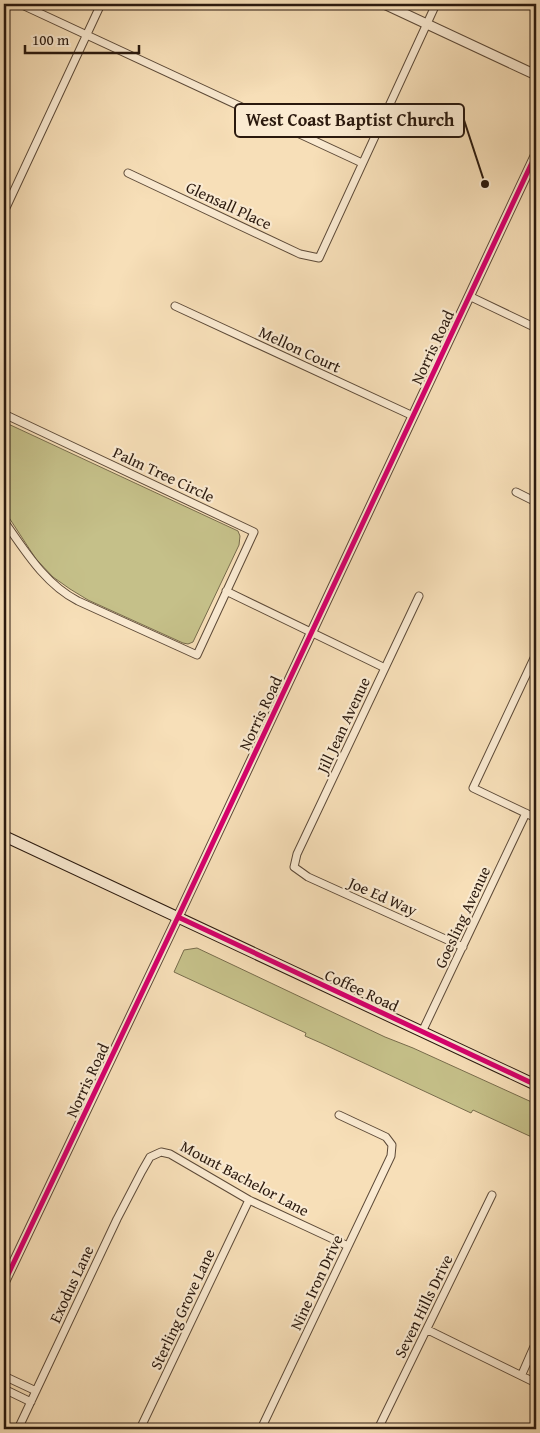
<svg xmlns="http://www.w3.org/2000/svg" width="540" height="1433" font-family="'Gentium Book Plus',serif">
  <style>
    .park { fill: #c5c089; stroke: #786c4c }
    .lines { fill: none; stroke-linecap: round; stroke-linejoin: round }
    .minor-casing { stroke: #5d4a38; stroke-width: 9 }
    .tertiary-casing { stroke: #5d4a38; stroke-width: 11 }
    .secondary-casing { stroke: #2a190e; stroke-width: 12 }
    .minor { stroke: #faead1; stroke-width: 7 }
    .tertiary { stroke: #faead1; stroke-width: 9 }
    .secondary { stroke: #faead1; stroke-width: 10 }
    .cycleway-casing { stroke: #faead1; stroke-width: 8 }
    .cycleway { stroke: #d6006c; stroke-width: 5 }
    .labels { text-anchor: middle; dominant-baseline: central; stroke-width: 4.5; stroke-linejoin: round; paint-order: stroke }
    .street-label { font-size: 16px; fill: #2a190e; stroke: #faead1 }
    .leader { fill: none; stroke: #2a190e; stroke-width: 2 }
    .callout-dot { fill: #2a190e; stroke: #faead1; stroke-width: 2 }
    .callout { fill: #faead1; stroke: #2a190e; stroke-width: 2 }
    .callout-label { font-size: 18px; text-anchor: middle; font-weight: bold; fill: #2a190e }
  </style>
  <rect width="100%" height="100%" fill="#f7dfb8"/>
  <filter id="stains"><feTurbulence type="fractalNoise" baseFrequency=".004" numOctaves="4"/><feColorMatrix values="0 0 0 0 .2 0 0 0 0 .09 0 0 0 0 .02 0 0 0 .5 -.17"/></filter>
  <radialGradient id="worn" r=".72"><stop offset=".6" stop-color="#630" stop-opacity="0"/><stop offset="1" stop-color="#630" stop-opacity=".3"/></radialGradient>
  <!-- park -->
  <path class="park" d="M4 422 238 531 240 536 239 545 193 642 188 644 183 643 88 600 70 589 53 577 36 559 4 510Z
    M197 948 385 1037 413 1048 536 1104V1139L473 1110 471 1113 321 1043 305 1036 306 1033 174 972 184 950Z"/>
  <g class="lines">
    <!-- minor casing -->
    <g class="minor-casing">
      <path id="minor" d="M20 4 362 163
        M128 173 300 254 319 258 436 4
        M4 212 101 4
        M469 296 536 328
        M175 306 413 416
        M4 414 254 532 197 655 78 601C45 584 25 551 4 521
        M516 492 536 502
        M226 591 385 668
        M419 596 297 854 294 867 308 877 463 947
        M536 654 473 788 536 818
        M422 1032 526 813
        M428 1330 536 1383
        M522 1374 536 1342
        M4 1376 36 1391
        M4 1389 31 1402
        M18 1429 117 1219 142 1171 150 1157 161 1152 170 1154 249 1200 348 1246
        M140 1429 249 1200
        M261 1429 391 1156 392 1145 386 1137 339 1115
        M378 1429 492 1195"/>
    </g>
    <!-- tertiary casing -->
    <g class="tertiary-casing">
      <path id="tertiary" d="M384 4 536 75
        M4 1283 178 917 536 154"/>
    </g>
    <!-- secondary casing -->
    <g class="secondary-casing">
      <path id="secondary" d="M4 836 536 1085"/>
    </g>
    <!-- minor -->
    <use href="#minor" class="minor"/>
    <!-- tertiary -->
    <use href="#tertiary" class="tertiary"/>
    <!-- secondary -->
    <use href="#secondary" class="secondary"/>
    <!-- cycleway casing -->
    <g class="cycleway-casing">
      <path id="cycleway" d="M178 917 536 1085
        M4 1283 178 917 536 154"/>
    </g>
    <!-- cycleway -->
    <use href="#cycleway" class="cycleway"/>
  </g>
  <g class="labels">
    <!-- street labels -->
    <g class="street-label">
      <text transform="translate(229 205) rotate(25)">Glensall Place</text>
      <text transform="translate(432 347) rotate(-65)">Norris Road</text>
      <text transform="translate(300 349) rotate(25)">Mellon Court</text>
      <text transform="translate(164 474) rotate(25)">Palm Tree Circle</text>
      <text transform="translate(260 713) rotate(-65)">Norris Road</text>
      <text transform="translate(343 725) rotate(-65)">Jill Jean Avenue</text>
      <text transform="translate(383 896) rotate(24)">Joe Ed Way</text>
      <text transform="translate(462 917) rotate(-65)">Goesling Avenue</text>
      <text transform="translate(362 990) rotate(25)">Coffee Road</text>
      <text transform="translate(87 1080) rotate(-65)">Norris Road</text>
      <text transform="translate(245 1178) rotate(28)">Mount Bachelor Lane</text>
      <text transform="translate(316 1282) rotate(-65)">Nine Iron Drive</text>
      <text transform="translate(71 1284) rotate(-65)">Exodus Lane</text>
      <text transform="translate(423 1306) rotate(-64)">Seven Hills Drive</text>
      <text transform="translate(182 1309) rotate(-65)">Sterling Grove Lane</text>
    </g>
  </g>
  <!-- callouts -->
  <path class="leader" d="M485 184L464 120"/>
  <circle class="callout-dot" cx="485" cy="184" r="5"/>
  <rect class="callout" x="235" y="104" width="229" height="33" rx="5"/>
  <g class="callout-label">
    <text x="350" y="126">West Coast Baptist Church</text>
  </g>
  <!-- margin -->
  <rect width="540" height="1433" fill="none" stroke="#f7dfb8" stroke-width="20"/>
  <rect x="5" y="5" width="530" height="1423" fill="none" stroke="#2a190e" stroke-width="2.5"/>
  <rect x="10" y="10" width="520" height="1413" fill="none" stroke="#2a190e"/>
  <!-- scale -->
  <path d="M25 45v8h114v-8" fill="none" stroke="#2a190e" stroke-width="2.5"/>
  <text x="32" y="45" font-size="15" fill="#2a190e" stroke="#faead1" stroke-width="4" paint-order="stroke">100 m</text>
  <rect width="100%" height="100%" filter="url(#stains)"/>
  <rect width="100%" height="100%" fill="url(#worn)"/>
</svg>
